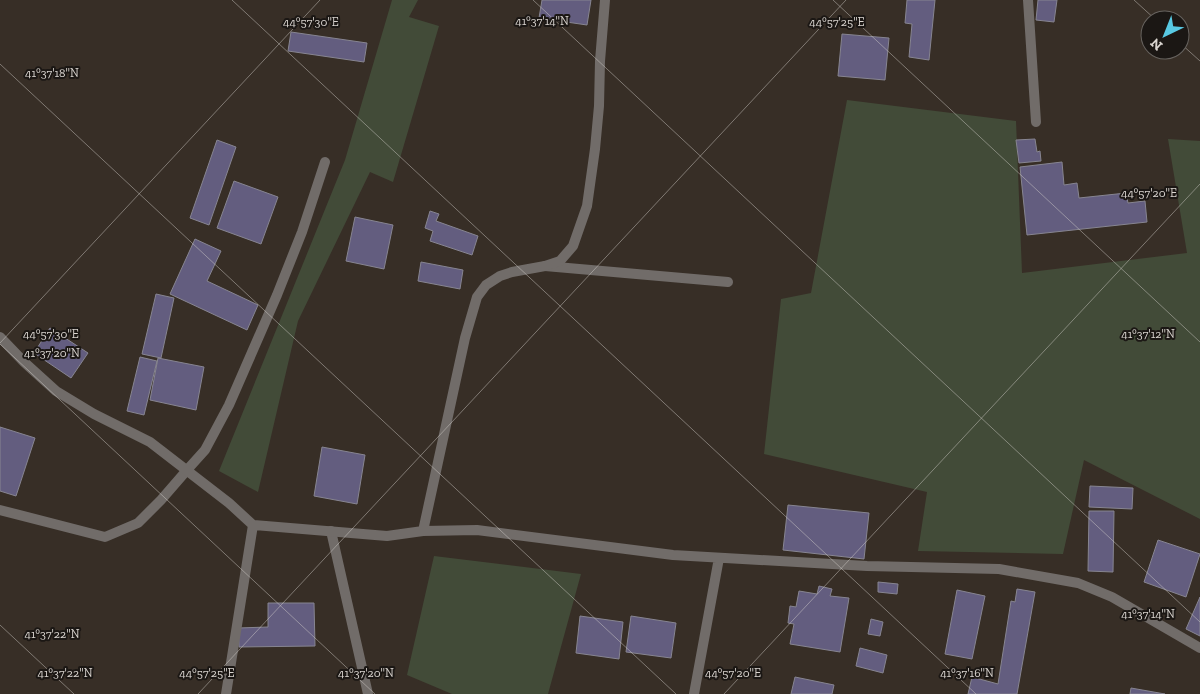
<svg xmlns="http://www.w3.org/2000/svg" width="1200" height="694" font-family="'Zilla Slab',serif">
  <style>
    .green { fill: #424b38 }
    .building { fill: #635d7f; stroke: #878591 }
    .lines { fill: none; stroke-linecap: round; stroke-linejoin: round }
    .service { stroke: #716c69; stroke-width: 10 }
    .minor { stroke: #716c69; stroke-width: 10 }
    .ticks { fill: none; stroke: #dad5d0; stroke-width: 1; stroke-opacity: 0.45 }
    .ticks-label { font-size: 12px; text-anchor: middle; fill: #dad5d0; stroke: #1b1714; stroke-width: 4; stroke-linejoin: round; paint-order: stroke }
  </style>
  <rect width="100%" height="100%" fill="#372e26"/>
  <!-- green -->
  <path class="green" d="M392 0H418L409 17 439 26 393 182 370 172 298 321 258 492 219 471 345 160Z
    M847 100 1016 121 1022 273 1187 253 1168 139 1200 141V519L1084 460 1063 554 918 551 927 492 764 454 781 299 811 293Z
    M434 556 581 574 548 694H452L407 675Z"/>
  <!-- building -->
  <path class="building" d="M542 0H591L587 25 539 18Z
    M907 0H935L929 60 909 57 912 24 905 23Z
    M1038 0H1057L1054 22 1036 20Z
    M291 32 367 43 364 62 288 51Z
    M842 34 889 38 885 80 838 76Z
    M1035 139 1037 152 1040 151 1041 161 1019 163 1016 140Z
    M217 140 236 147 209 225 190 218Z
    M1062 162 1064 185 1077 183 1079 198 1126 193 1128 203 1145 201 1147 222 1027 235 1020 167Z
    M234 181 278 197 261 244 217 228Z
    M430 211 439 214 436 221 478 236 472 255 430 241 433 231 425 228Z
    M355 217 393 225 384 269 346 261Z
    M195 239 221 251 207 281 258 305 247 330 170 294Z
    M421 262 463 270 460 289 418 281Z
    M156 294 174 298 161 358 142 354Z
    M50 328 88 353 71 378 34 353Z
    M140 357 157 361 144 415 127 411Z
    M158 358 204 367 196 410 150 400Z
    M0 427 35 438 16 496 0 491Z
    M322 447 365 455 357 504 314 496Z
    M1090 486 1133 488 1132 509 1089 507Z
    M788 505 869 513 864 559 783 550Z
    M1089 511H1114L1113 572 1088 571Z
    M1158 540 1200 554 1186 597 1144 582Z
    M878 582 898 584 897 594 878 592Z
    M819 586 832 589 830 596 849 598 840 652 790 644 794 624 788 623 790 606 796 607 799 591 817 594Z
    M1017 589 1035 592 1017 694H968L972 677 998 684 1011 601 1015 602Z
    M957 590 985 596 972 659 945 654Z
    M1200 597V636L1186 629Z
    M268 603H314L315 646 239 647 238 628 268 627Z
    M580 616 623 622 619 659 576 653Z
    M631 616 676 623 671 658 626 652Z
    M871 619 883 622 880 636 868 634Z
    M860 648 887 655 883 673 856 666Z
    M795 677 834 685 832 694H791Z
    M1131 688 1165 694H1130Z"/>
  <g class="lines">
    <!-- service -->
    <path class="service" d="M1028 0 1036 122
      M545 266 728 282
      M0 510 105 537 138 523 161 500 187 470
      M331 531 368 694"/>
    <!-- minor -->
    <path class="minor" d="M0 337 24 362 56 391 94 414 150 442 229 503 253 525 387 536 423 531 477 530 673 555 867 566 999 569 1078 583 1112 597 1200 648
      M187 470 205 450 229 405 277 295 302 232 325 162
      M423 531 465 338 477 297 486 285 500 276 512 272 545 266 560 261 573 246 587 206 595 149 599 106 600 61 605 0
      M226 694 253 525
      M694 694 719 558"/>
  </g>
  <!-- ticks -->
  <path class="ticks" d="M232 0 976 694M533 0 1200 622M833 0 1200 342M1134 0 1156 20M1180 43 1200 61M0 64 676 694M0 343 320 0M0 344 375 694M0 625 74 694M198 694 846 0M724 694 1200 184"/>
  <g class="ticks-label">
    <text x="542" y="25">41°37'14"N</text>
    <text x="311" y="26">44°57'30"E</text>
    <text x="837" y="26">44°57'25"E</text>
    <text x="52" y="77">41°37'18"N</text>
    <text x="1149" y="197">44°57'20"E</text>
    <text x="1148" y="338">41°37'12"N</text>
    <text x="51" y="338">44°57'30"E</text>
    <text x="52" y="357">41°37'20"N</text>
    <text x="1148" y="618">41°37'14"N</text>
    <text x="52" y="638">41°37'22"N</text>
    <text x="207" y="677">44°57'25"E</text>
    <text x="733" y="677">44°57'20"E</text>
    <text x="65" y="677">41°37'22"N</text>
    <text x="366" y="677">41°37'20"N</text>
    <text x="967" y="677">41°37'16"N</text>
  </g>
  <!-- north arrow -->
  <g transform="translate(1165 35) rotate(223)"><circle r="24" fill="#1b1714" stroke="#67635f"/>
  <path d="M0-4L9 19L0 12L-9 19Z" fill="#58c9e3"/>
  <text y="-8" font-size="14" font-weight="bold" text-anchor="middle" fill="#dad5d0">N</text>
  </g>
</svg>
